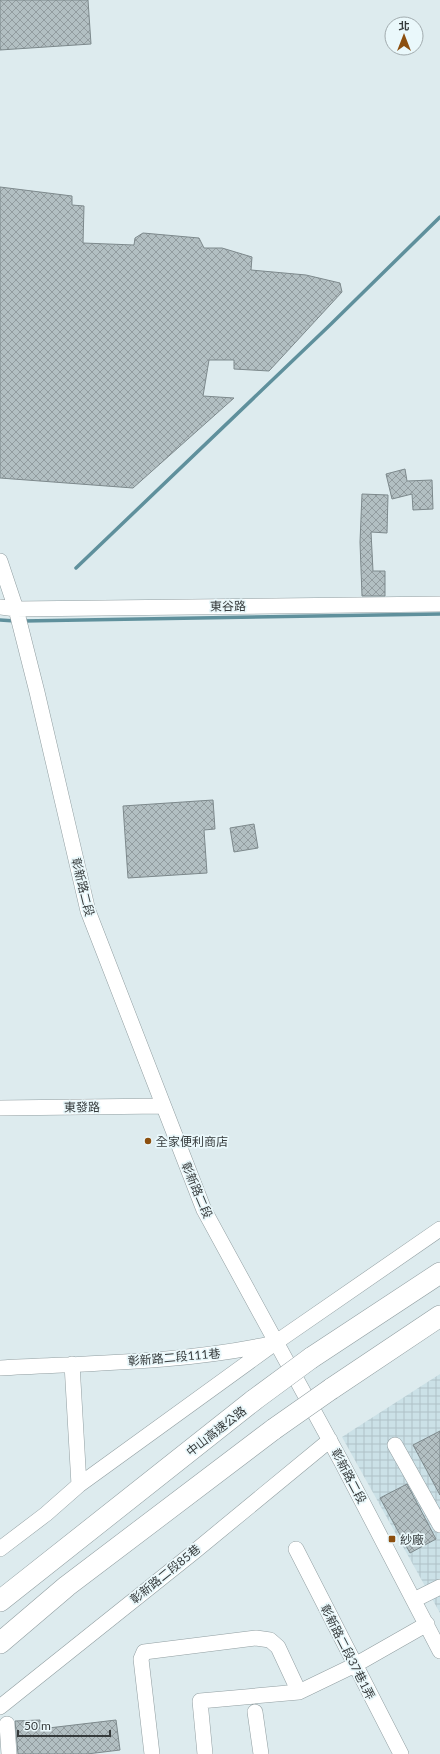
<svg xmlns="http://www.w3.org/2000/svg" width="440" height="1754" font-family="Lato,'Noto Sans TC',sans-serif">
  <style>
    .industrial { fill: url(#industrial-grid) }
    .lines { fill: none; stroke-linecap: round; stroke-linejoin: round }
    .stream { stroke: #5f909c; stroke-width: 3.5 }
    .building { fill: url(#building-cross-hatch); stroke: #7d898c }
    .minor-casing { stroke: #919ea1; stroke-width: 16 }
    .highway-casing { stroke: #919ea1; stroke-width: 22 }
    .minor { stroke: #fff; stroke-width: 15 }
    .highway { stroke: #fff; stroke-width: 21 }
    .highway-bridge-casing { stroke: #919ea1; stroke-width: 22; stroke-linecap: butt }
    .highway-bridge { stroke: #fff; stroke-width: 21 }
    .poi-dot { fill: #8c4f0f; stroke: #eaf8fb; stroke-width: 1.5 }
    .labels { text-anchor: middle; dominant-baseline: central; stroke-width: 3.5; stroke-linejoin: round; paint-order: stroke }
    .street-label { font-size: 12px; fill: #363b3c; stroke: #eaf8fb }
    .poi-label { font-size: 12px; fill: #363b3c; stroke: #eaf8fb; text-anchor: start }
  </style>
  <defs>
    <pattern id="industrial-grid" width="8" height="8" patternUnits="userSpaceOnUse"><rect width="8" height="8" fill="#cbe1e7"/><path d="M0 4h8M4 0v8" fill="none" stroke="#afc2c7"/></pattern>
    <pattern id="building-cross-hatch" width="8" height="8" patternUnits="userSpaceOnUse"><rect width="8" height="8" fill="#b2bfc2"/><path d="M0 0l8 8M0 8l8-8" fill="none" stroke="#929c9f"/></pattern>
  </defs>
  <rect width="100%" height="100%" fill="#ddebee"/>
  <!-- industrial -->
  <path class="industrial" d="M440 1374V1613L342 1437Z"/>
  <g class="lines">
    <!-- stream -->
    <path class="stream" d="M76 568 331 324 440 217
      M0 620 15 621
      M23 621 440 614"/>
  </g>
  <!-- building -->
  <path class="building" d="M0 0H88L91 44 0 50Z
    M0 187 72 196V205L84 206 83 243 134 245 135 238 143 233 199 238 204 248H222L252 257 251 270 306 275 340 283 342 292 269 371 234 369V360H209L203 396 234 398 133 488 0 478Z
    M405 469 407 481 432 480 433 509 413 510 412 494 392 499 386 474Z
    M362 494 388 495 387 533 371 532 373 571H385V596H362L360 542Z
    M213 800 215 829 204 830 207 873 128 878 123 806Z
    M254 824 258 848 234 852 230 828Z
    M440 1431V1495L413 1445Z
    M407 1484 436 1539 410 1553 380 1498Z
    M40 1720V1729L116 1720 120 1750 87 1754H18L15 1721Z"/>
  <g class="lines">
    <!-- minor casing -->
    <g class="minor-casing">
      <path id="minor" d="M0 561 16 609 37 692 88 911 204 1210 341 1461 440 1651
        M0 607 16 609 440 604
        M0 1108 163 1106
        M72 1364 79 1485
        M0 1368C90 1363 181 1363 270 1344
        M395 1445 440 1525
        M0 1549 46 1514 79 1485 275 1343 440 1229
        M296 1549 401 1754
        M414 1600 440 1587
        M0 1707 194 1552 330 1440
        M255 1712 261 1754
        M7 1724 9 1754
        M152 1754 141 1659 144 1652 256 1638 270 1640 278 1647 299 1692
        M205 1754 200 1701 299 1692 355 1665 427 1624"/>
    </g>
    <!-- highway casing -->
    <g class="highway-casing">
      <path id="highway" d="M311 1358 440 1273
        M331 1389 440 1316
        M0 1601 254 1400
        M0 1643 67 1586 274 1429"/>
    </g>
    <!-- minor -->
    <use href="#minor" class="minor"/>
    <!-- highway -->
    <use href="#highway" class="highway"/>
    <!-- highway-bridge casing -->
    <g class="highway-bridge-casing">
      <path id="highway-bridge" d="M254 1400 311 1358
        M274 1429 331 1389"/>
    </g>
    <!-- highway-bridge -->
    <use href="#highway-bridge" class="highway-bridge"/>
  </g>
  <!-- markers -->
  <g class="poi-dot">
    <circle cx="148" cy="1141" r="4"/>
    <rect x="388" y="1535" width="8" height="8" rx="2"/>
  </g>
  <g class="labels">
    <!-- street labels -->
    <g class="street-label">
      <text transform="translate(228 606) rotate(-1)">東谷路</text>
      <text transform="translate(83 887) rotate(76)">彰新路二段</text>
      <text transform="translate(82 1107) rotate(-1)">東發路</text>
      <text transform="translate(197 1190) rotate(67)">彰新路二段</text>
      <text transform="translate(174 1357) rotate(-5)">彰新路二段111巷</text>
      <text transform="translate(216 1431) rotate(-38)">中山高速公路</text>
      <text transform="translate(349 1476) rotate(62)">彰新路二段</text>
      <text transform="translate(165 1574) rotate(-39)">彰新路二段85巷</text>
      <text transform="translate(348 1652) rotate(63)">彰新路二段37巷1弄</text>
    </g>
    <!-- poi labels -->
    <g class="poi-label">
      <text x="156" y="1141">全家便利商店</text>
      <text x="400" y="1539">紗廠</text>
    </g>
  </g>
  <!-- north arrow -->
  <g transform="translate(404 36)"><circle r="19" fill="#eaf8fb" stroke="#a2acaf"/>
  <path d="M0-3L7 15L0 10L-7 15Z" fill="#8c4f0f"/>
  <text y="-6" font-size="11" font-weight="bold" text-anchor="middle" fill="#363b3c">北</text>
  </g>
  <!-- scale -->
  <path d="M18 1730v6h92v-6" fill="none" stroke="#363b3c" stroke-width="2"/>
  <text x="24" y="1730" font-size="12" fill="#363b3c" stroke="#eaf8fb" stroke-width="3" paint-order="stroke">50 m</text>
</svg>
